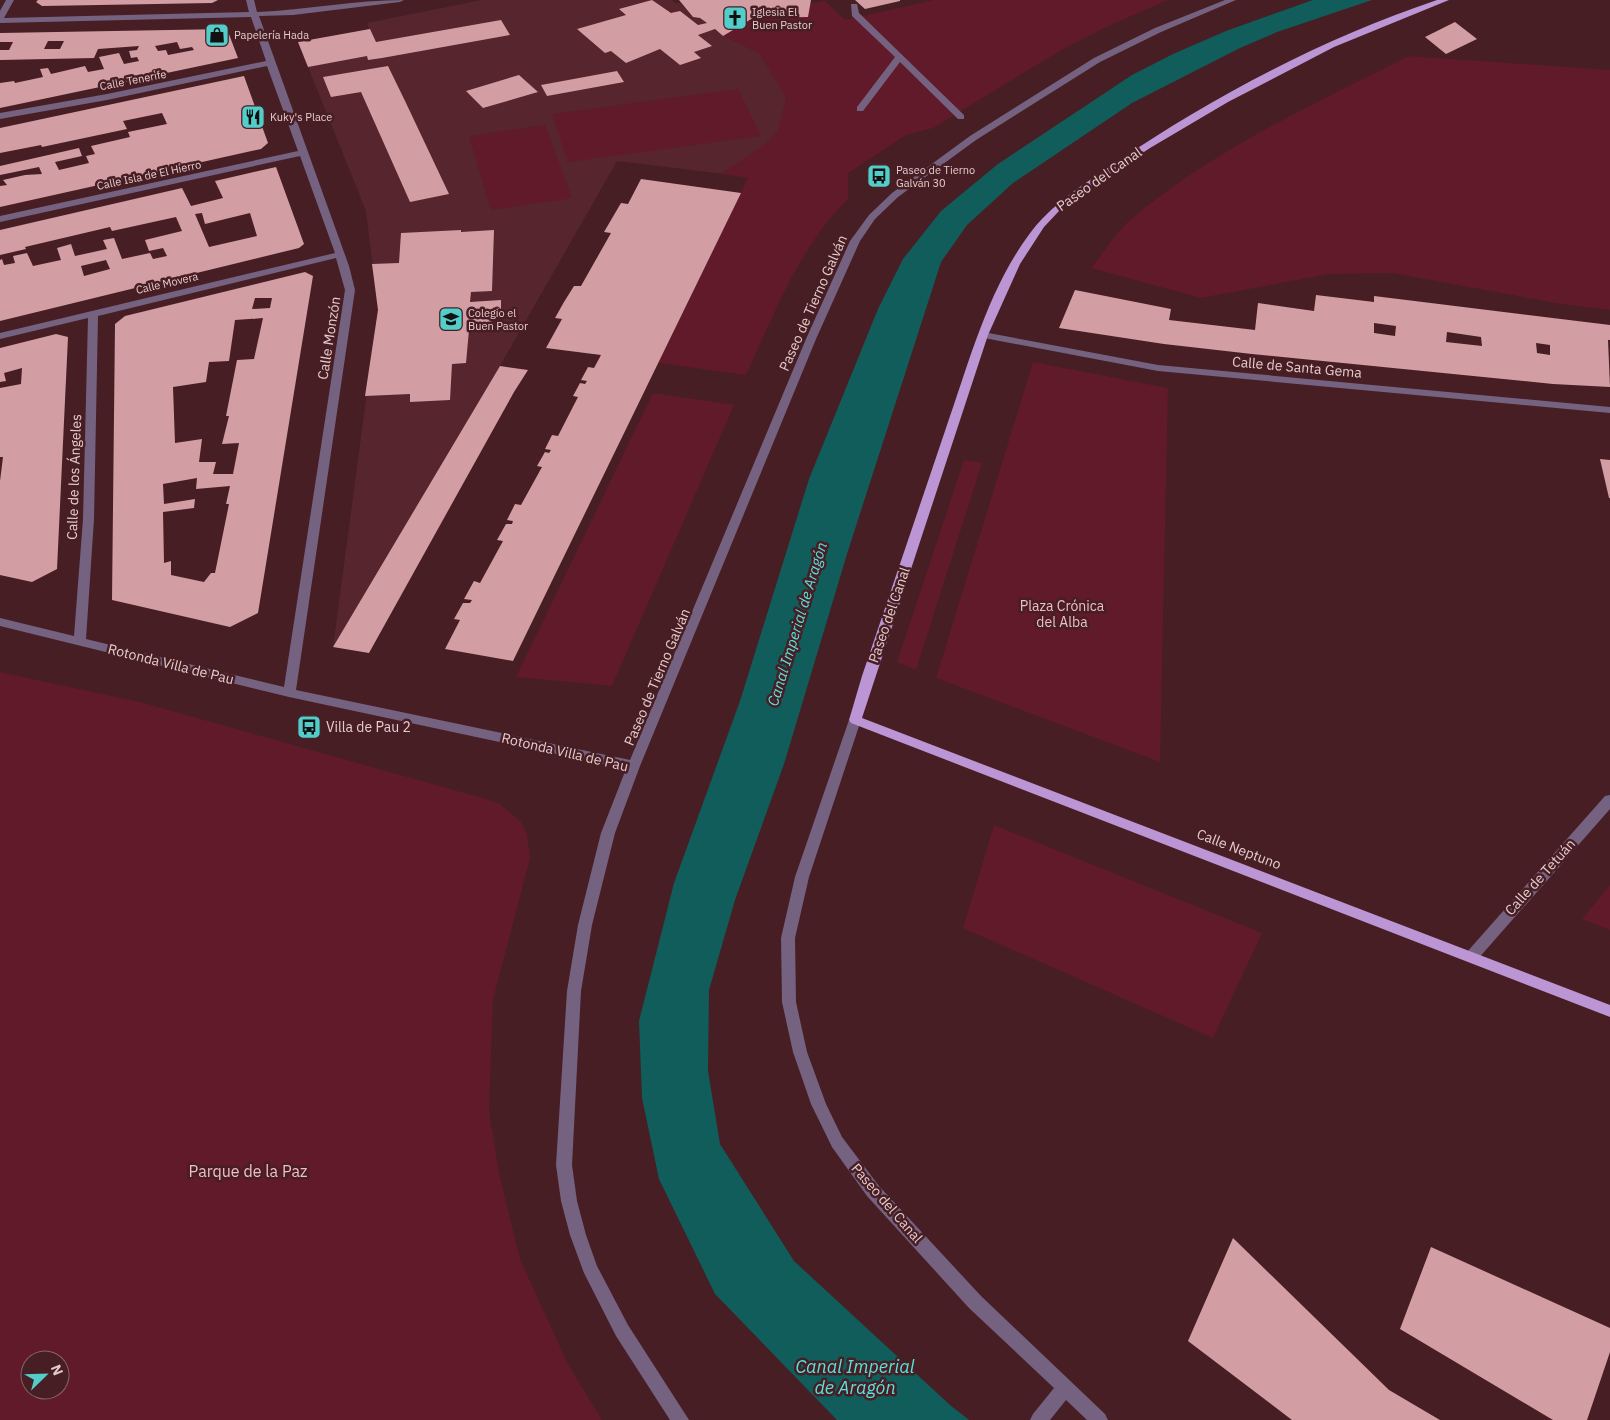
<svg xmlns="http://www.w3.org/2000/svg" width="1610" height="1420" font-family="'IBM Plex Sans',sans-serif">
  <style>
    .built { fill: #56252d }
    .green { fill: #601a29; fill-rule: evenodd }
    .water { fill: #105d5b }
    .building { fill: #d29ea3; fill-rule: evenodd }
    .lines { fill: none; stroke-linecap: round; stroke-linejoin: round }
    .minor { fill: #756281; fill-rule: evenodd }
    .major { fill: #bc95d4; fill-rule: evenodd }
    .labels { text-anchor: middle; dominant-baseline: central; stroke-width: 5; stroke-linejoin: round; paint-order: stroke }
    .far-poi-label { font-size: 11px; fill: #e6cbcd; stroke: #471e24; text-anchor: start }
    .far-street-label { font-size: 11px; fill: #e6cbcd; stroke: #471e24 }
    .street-label { font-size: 14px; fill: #e6cbcd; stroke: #471e24 }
    .park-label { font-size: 14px; fill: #f1bec3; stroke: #471e24 }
    .poi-label { font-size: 14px; fill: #e6cbcd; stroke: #471e24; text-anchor: start }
    .water-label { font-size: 15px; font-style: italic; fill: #59e1dc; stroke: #471e24 }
    .near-park-label { font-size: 16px; fill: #f1bec3; stroke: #471e24 }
    .near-water-label { font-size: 18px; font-style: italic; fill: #59e1dc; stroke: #471e24 }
  </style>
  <rect width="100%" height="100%" fill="#471e24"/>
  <!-- built -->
  <path class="built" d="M482 0H672L675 3H680L693 17 700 18 723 36 753 18 808 17 810 4 825 1 880 54 749 177 617 161 500 366 333 647 378 310 366 211 298 42 369 29 367 23Z"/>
  <!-- green -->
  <path class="green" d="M934 0H1168L1104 28 1058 52 933 128 906 135 848 173V199C801 244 773 317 746 375L658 363 748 178 721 174 765 144 778 131 786 97 759 53 723 36 753 18 808 17 810 4 825 1 845 20Z
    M1409 56 1610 70V310L1561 304 1392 273 1329 274 1201 298 1091 268C1103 253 1115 234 1129 221 1209 152 1315 103 1409 56Z
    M738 89 761 136 568 162 552 114Z
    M545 125 572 198 491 210 469 136Z
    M1033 362 1168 388 1160 762 936 678Z
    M653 393 734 405 612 686 516 677Z
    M964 460 982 463 916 670 897 662Z
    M0 672 144 703 486 799 500 804 521 822 527 834 530 858 493 1000 489 1110 499 1173 520 1259 568 1364 602 1420H0ZM30 1360H60V1390H30Z
    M994 825 1262 933 1213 1038 963 928Z
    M1610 885V930L1582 919Z"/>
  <!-- water -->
  <path class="water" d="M1313 0H1372L1277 32 1240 48 1132 103 1013 183 967 225 941 262 847 554 784 764 735 900 709 990 708 1071 720 1144 794 1261 950 1405 969 1420H837L715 1294 659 1179 642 1098 639 1021 674 883 740 701 809 479 878 309 903 259 941 211 998 164 1132 75 1173 54 1226 31Z"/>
  <!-- building -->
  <path class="building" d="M38 0H218L212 3 42 6 36 2Z
    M652 0 671 13 680 11 698 25 707 23 700 18 693 17 679 0H811L808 17 753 18 723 36 715 29 698 35 712 46 694 52 701 58 680 65 660 49 626 63 611 51 605 53 577 29 626 15 619 9Z
    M855 0H900V1L865 9Z
    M501 20 510 35 382 58 368 60 367 56 308 67 298 42 370 29 376 42Z
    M1455 22 1477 39 1446 54 1425 37Z
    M227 29 238 58 0 108V83L14 81 15 83 43 77 40 69 48 68 51 74 85 66 88 72 104 69 99 57 119 53 124 64 139 61 137 57 131 58 129 51 137 50 139 46 98 49 94 58 0 60V50H9L13 42H0V33ZM48 41H64L60 49H44ZM177 42 180 49 192 47 194 50 168 55 166 50 158 51 155 46Z
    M388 66 406 103 449 194 410 202 361 92 331 97 323 77Z
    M617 71 624 82 547 96 541 85Z
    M519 75 538 92 483 108 466 91Z
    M244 76 268 143 261 149 0 207V186L7 185 3 180 25 175 42 174 39 167 0 175V166L79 148 82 156 55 162 59 170 89 163 86 156 95 154 91 146 130 137 128 132 167 124 162 113 123 121 127 129 42 147 41 145 0 153V128Z
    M276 167 304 244 299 248 0 321V260L2 259 4 265 15 263 13 256 27 253 33 266 61 260 57 248 71 244 75 256 107 249 103 240 114 238 122 259 150 253 153 259 167 256 163 248 149 251 145 240 182 231 176 217 112 231 110 227 25 247 26 249 0 255V230L182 188 191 206 223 198 215 181ZM202 213 205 224 250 213 257 236 209 247 195 214ZM106 260 110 269 84 276 81 266Z
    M641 179 741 193 513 661 445 649 460 620 454 619 463 603H470L472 600 464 599 474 581 480 583 503 541 497 540 506 524H512L513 521 507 520 515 504 521 505 542 467 537 466 545 452 549 453 551 450 545 449 552 435 558 436 578 397 573 396 580 383 585 384 587 381 581 380 587 369 588 367 594 368 601 355 546 348 562 319 555 318 564 302 574 286H581L611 233 604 232 621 203 628 204Z
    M461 230V232L494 230 492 291 471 292 470 302 501 300V312H492L491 328 469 330 466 363 452 364 450 400 410 402V394L365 396 378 310 372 264 399 263 401 233Z
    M305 272 313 276 258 613 230 627 112 600 115 324 125 316ZM255 298H272L270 308 252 309ZM263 318 254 359 237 360 226 416H229L222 444 239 443 233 474H213L216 462H199L202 439 175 443 173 387 206 382 209 362 229 361 235 320ZM197 478 196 489 230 486 226 504H229L215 573H211L204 582 171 575V561L164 563 163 512 194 508 195 499 164 504 163 484Z
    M1075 290 1171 309 1169 320 1255 330 1258 303 1314 311 1316 295 1374 302V296L1610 325V340H1608L1610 387 1553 384 1252 354 1164 344 1059 328ZM1374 323 1396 326 1395 336 1374 333ZM1447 332 1481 337 1482 346 1446 342ZM1536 343 1550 345V355L1537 353Z
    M56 334 68 337 57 569 32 582 0 575V481L3 457H0V388L21 384 22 368 4 373 6 381 0 382V348Z
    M500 366 528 370 514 392 369 653 333 647Z
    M1600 459 1610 460V498H1609Z
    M1233 1238 1389 1390 1440 1420H1292L1188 1341Z
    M1431 1247 1610 1328V1352L1587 1420H1553L1400 1329Z"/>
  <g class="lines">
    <!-- minor -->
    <path class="minor" d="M6 0H14L4 18 249 12 246 0H254L257 12C306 10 355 0 404 0L400 2 293 15 259 16 349 266 355 290 296 690 630 760 806 339 850 241 869 215 892 193 970 136 1094 58 1155 28 1225 0H1236L1161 32 1100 62 976 140 898 197 875 219 860 241 816 339 640 766 615 833 592 925 581 991 572 1165 577 1201 586 1235 597 1266 628 1325 689 1420H670L616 1336 584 1273 570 1235 561 1201 556 1165 567 991 578 925 601 833 626 769 289 697 0 626V618L74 636 83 519 88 318 0 339V333L335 253 300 156 0 222V216L298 151 267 66 107 100 0 119V113L107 94 266 61 251 17 0 23V11ZM336 258 345 290 284 687 86 639 94 519 98 316Z
      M851 4H857L859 13 964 115V119H958L900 62 863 111H857V107L895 57 852 16Z
      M983 332 1158 365 1610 407V413L1158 371 979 337V333Z
      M855 715 859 717 861 720 809 877 795 938 796 1002 807 1052 826 1104 842 1137 879 1186 981 1296 1105 1414 1108 1420H1087L1066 1400 1050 1420H1030L1033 1414 1054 1388 969 1308 867 1196 832 1147 811 1104 793 1052 782 1002 781 938 795 877 849 720 851 717Z
      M1610 795V809L1477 960 1472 962 1467 960 1465 956 1467 952 1605 796Z"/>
    <!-- major -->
    <path class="major" d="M1437 0H1449L1334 47 1228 102 1150 148 1085 191 1059 211 1044 227 1020 264 988 335 862 718 1610 1005V1017L851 723 849 720 862 676C890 593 918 511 946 428 969 363 987 292 1028 236 1051 204 1083 185 1115 163 1214 96 1324 38 1437 0Z"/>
  </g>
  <!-- icons -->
  <defs>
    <g id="church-square" transform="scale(1.25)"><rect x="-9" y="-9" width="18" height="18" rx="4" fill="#53cdc9" stroke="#471e24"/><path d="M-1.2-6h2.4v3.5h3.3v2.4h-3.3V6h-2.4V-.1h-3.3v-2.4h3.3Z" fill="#111"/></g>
    <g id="shop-square" transform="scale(1.25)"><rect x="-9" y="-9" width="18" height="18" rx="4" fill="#53cdc9" stroke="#471e24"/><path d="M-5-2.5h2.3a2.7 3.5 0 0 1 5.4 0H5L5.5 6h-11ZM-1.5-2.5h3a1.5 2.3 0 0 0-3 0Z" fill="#111"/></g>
    <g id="restaurant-square" transform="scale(1.25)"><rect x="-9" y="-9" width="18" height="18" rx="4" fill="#53cdc9" stroke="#471e24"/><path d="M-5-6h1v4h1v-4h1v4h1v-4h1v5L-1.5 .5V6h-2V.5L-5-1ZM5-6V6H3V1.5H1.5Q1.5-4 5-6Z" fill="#111"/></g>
    <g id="bus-square" transform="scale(1.25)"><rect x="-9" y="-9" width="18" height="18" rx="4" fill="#53cdc9" stroke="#471e24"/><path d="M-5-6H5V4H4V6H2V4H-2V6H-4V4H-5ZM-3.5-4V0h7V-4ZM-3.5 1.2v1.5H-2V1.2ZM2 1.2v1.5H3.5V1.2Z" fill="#111"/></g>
    <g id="school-square" transform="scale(1.25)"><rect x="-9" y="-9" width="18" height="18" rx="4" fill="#53cdc9" stroke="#471e24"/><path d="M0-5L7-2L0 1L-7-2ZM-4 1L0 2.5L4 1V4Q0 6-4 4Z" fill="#111"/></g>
  </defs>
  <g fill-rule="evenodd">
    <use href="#church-square" x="735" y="18"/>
    <use href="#shop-square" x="217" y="35"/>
    <use href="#restaurant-square" x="253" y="117"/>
    <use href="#bus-square" x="879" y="176"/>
    <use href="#school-square" x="451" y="319"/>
    <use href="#bus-square" x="309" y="727"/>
  </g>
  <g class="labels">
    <!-- far-poi labels -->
    <g class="far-poi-label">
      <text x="752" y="12">Iglesia El<tspan x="752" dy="13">Buen Pastor</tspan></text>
      <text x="234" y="35">Papelería Hada</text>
      <text x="270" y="117">Kuky's Place</text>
      <text x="896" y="170">Paseo de Tierno<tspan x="896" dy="13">Galván 30</tspan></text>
      <text x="468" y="313">Colegio el<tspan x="468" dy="13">Buen Pastor</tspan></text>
    </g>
    <!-- far-street labels -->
    <g class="far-street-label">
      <text transform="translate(133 80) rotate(-11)">Calle Tenerife</text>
      <text transform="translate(149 175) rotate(-12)">Calle Isla de El Hierro</text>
      <text transform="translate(167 283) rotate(-13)">Calle Movera</text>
    </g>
    <!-- street labels -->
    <g class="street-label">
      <text transform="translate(1099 179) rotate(-35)">Paseo del Canal</text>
      <text transform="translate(813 303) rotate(-66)">Paseo de Tierno Galván</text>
      <text transform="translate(329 338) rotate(-81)">Calle Monzón</text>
      <text transform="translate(1297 367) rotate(5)">Calle de Santa Gema</text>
      <text transform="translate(74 477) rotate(-88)">Calle de los Ángeles</text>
      <text transform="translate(889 615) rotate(-71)">Paseo del Canal</text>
      <text transform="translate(171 664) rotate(14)">Rotonda Villa de Pau</text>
      <text transform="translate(657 677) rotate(-67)">Paseo de Tierno Galván</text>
      <text transform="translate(565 752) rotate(13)">Rotonda Villa de Pau</text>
      <text transform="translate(1239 849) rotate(21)">Calle Neptuno</text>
      <text transform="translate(1540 877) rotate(-48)">Calle de Tetuán</text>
      <text transform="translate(887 1203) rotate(49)">Paseo del Canal</text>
    </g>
    <!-- park labels -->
    <g class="park-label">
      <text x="1062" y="606">Plaza Crónica<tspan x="1062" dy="16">del Alba</tspan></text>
    </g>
    <!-- poi labels -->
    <g class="poi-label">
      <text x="326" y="727">Villa de Pau 2</text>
    </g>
    <!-- water labels -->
    <g class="water-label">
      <text transform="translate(797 624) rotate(-73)">Canal Imperial de Aragón</text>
    </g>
    <!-- near-park labels -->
    <g class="near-park-label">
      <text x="248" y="1171">Parque de la Paz</text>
    </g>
    <!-- near-water labels -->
    <g class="near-water-label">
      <text x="855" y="1366">Canal Imperial<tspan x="855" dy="21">de Aragón</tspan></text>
    </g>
  </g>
  <!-- north arrow -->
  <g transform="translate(45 1375) rotate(67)"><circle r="24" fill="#471e24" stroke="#876368"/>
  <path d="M0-4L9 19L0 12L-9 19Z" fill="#53cdc9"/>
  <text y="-8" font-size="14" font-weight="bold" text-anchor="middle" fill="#e6cbcd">N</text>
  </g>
</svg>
